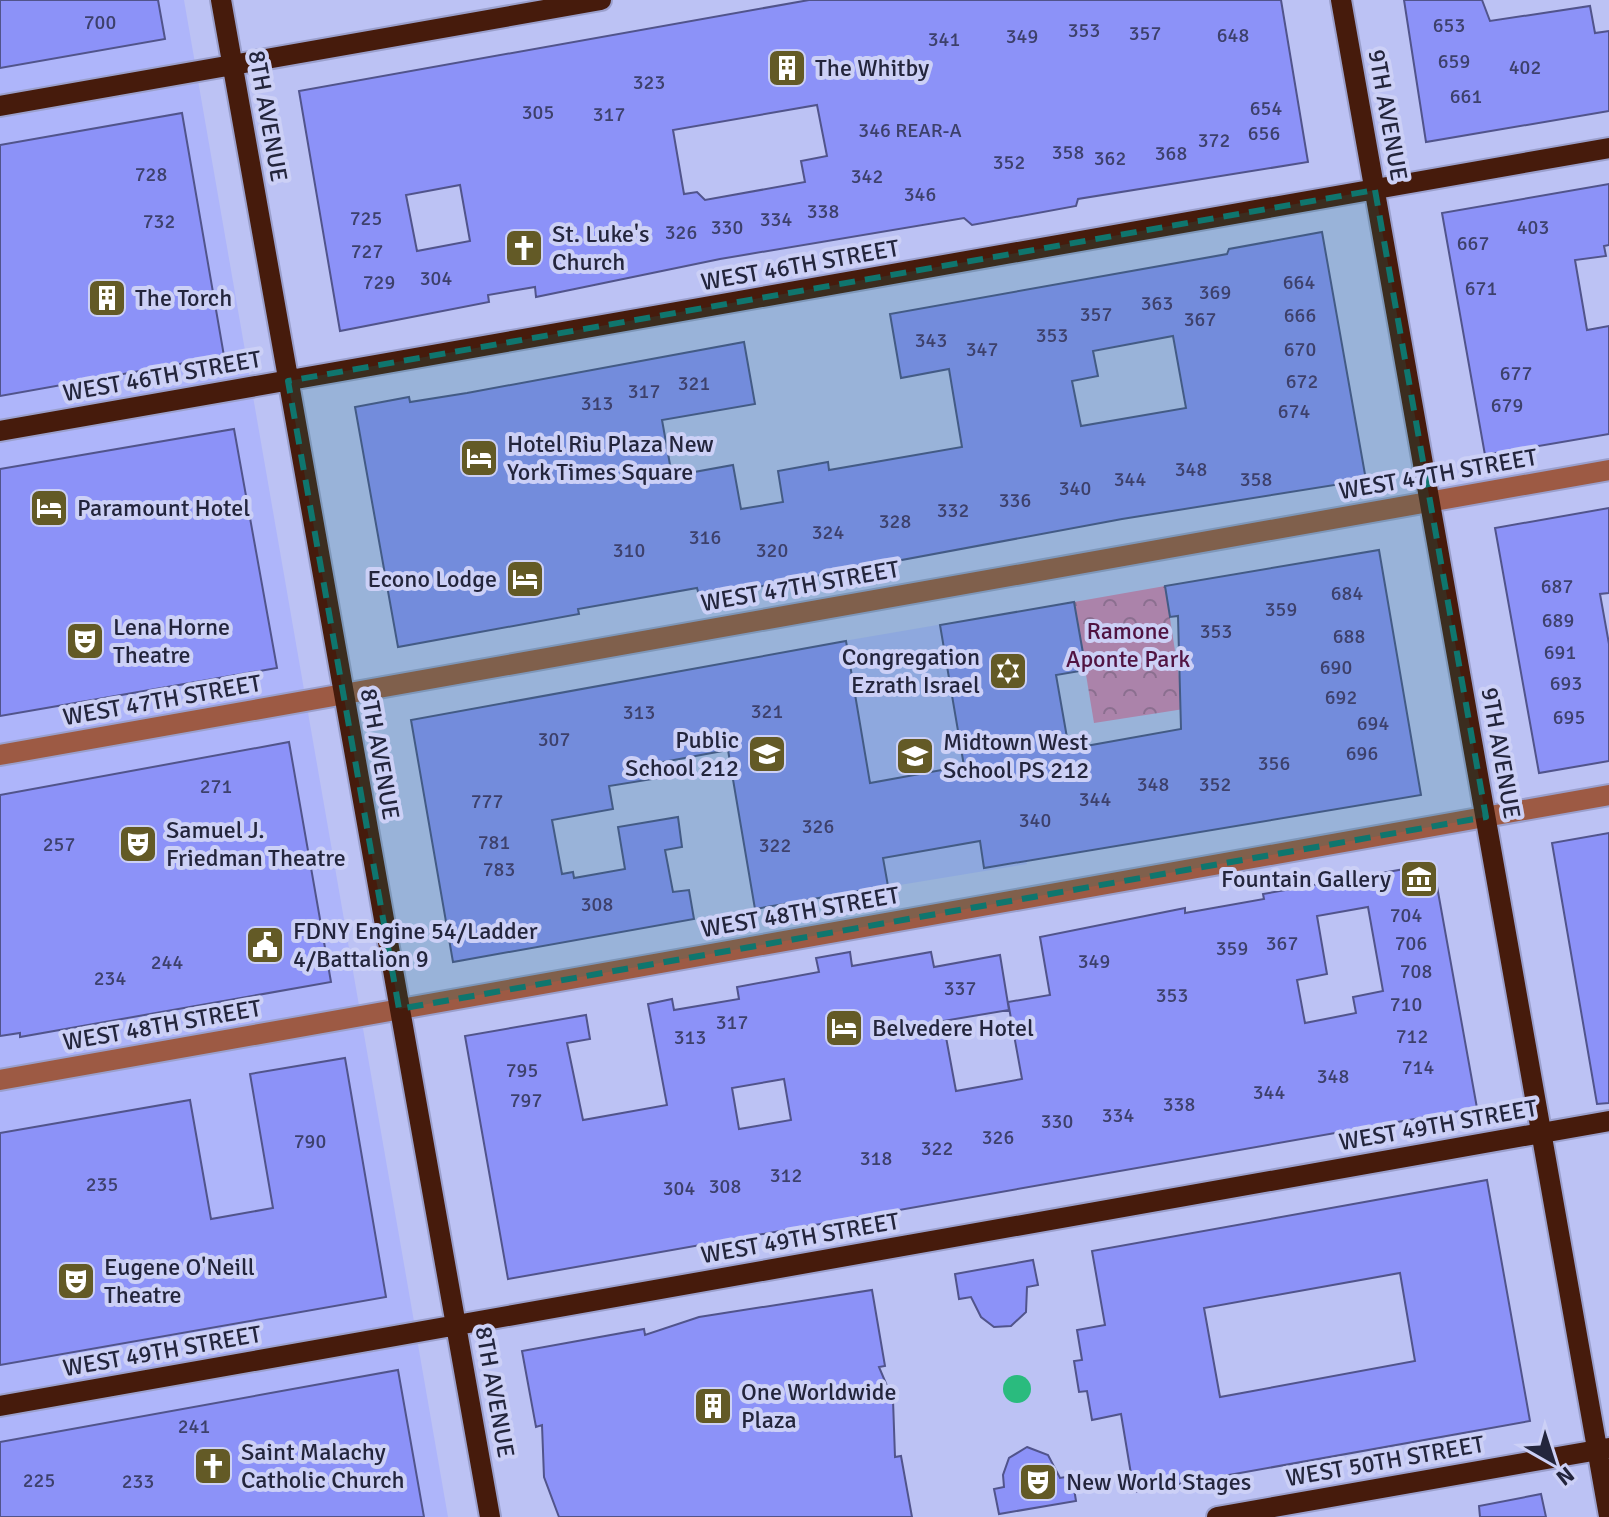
<svg xmlns="http://www.w3.org/2000/svg" width="1609" height="1517" font-family="Signika,sans-serif">
  <style>
    .built { fill: #aeb5fa }
    .park { fill: url(#park-crowns) }
    .water { fill: #2abb7e }
    .building { fill: #8c92f8; stroke: #51548b; stroke-width: 2; fill-rule: evenodd }
    .lines { fill: none; stroke-linecap: round; stroke-linejoin: round }
    .minor-casing { stroke: #9a9fcc; stroke-width: 24 }
    .major-casing { stroke: #9a9fcc; stroke-width: 24 }
    .minor { stroke: #9d5a44; stroke-width: 20 }
    .major { stroke: #461b0c; stroke-width: 20 }
    .marked { fill: #0f766e; fill-opacity: 0.2; stroke: #0f766e; stroke-width: 6; stroke-dasharray: 16 10; stroke-linejoin: round }
    .labels { text-anchor: middle; dominant-baseline: central; stroke-width: 8; stroke-linejoin: round; paint-order: stroke }
    .number-label { font-size: 20px; fill: #3d406b }
    .poi-label { font-size: 24px; fill: #23253c; stroke: #ccd0f6; text-anchor: start }
    .street-label { font-size: 24px; fill: #23253c; stroke: #ccd0f6 }
    .park-label { font-size: 24px; fill: #511442; stroke: #ccd0f6 }
  </style>
  <defs>
    <pattern id="park-crowns" width="20" height="18" patternUnits="userSpaceOnUse" patternTransform="scale(2)"><rect width="20" height="18" fill="#d286b9"/><path d="M2 6a3 3 0 1 1 6 0M12 15a3 3 0 1 1 6 0" fill="none" stroke="#aa6d98"/></pattern>
  </defs>
  <rect width="100%" height="100%" fill="#bcc2f4"/>
  <!-- built -->
  <path class="built" d="M0 0H184L448 1517H0Z
    M984 617 1027 864 845 894 803 648Z"/>
  <!-- park -->
  <path class="park" d="M1165 586 1184 709 1094 723 1074 602Z"/>
  <!-- water -->
  <path class="water" d="M1003 1389a14 14 0 1 1 28 0a14 14 0 1 1-28 0Z"/>
  <!-- building -->
  <path class="building" d="M0 0H158L165 39 0 68Z
    M809 0H1281L1308 162 1078 199 1076 206 972 225 964 218 720 259 536 297 535 287 488 295 489 302 340 331 299 91ZM817 105 827 156 801 161 805 182 705 200 697 192 684 194 673 130ZM460 185 470 241 417 251 406 195Z
    M1404 0H1482L1490 21 1590 6 1595 33 1609 31V111L1426 142Z
    M182 113 224 356 0 396V145Z
    M1609 184V245L1604 246 1606 256 1575 260 1587 330 1609 326V434L1485 455 1442 213Z
    M1322 232 1366 480 1122 519 730 592 699 595 697 588 578 609 579 614 398 647 355 407 409 397 410 402 467 393 744 342 755 404 662 420 672 476 733 465 741 509 783 502 778 471 828 462 829 470 962 447 949 369 901 378 890 314 1227 254 1229 249ZM1173 336 1186 408 1081 426 1072 381 1098 376 1093 351Z
    M234 429 277 668 0 716V469Z
    M1609 508V593L1600 594 1609 644V761L1539 773 1495 528Z
    M1379 550 1421 795 984 868 980 841 883 858 888 886 755 909 728 750 663 762 665 777 609 786 613 809 552 820 562 874 573 872 574 878 625 869 618 827 678 817 682 847 665 850 673 892 689 890 694 919 453 962 411 720 846 641 870 783 964 766 940 625 1074 602 1086 670 1056 675 1069 749 1181 729 1178 616 1170 617 1165 586Z
    M289 742 331 982 20 1037V1033L0 1036V795Z
    M1609 833V1103L1597 1104 1552 843Z
    M1433 864 1477 1108 508 1279 465 1036 586 1015 590 1039 567 1043 583 1120 667 1105 648 1004 672 999 674 1010 739 999 737 987 819 972 816 958 850 952 852 966 931 952 934 967 1000 955 1009 1010 943 1021 956 1091 1022 1079 1008 1002 1050 995 1040 937 1185 908V913L1264 899 1263 894ZM1368 907 1383 991 1353 997 1356 1013 1305 1023 1297 980 1327 974 1317 916ZM784 1079 791 1120 739 1129 732 1088Z
    M345 1058 386 1297 0 1365V1133L190 1100 211 1219 273 1208 250 1074Z
    M1487 1180 1530 1421 1134 1492 1121 1414 1092 1420 1087 1391 1079 1392 1074 1361 1082 1360 1077 1330 1105 1325 1092 1251ZM1400 1273 1415 1361 1220 1397 1204 1308Z
    M1033 1260 1038 1285 1027 1287 1026 1312 1011 1326 994 1327 981 1317 971 1297 959 1299 955 1274Z
    M872 1290 885 1366 879 1367 893 1400 895 1457 901 1456 912 1517H559L544 1477 542 1425 536 1427 522 1351 644 1329 645 1335 699 1317Z
    M398 1370 424 1517H0V1442Z
    M1027 1447 1048 1455 1060 1478 1072 1476 1076 1501 999 1514 994 1489 1004 1487 1003 1475 1009 1458Z
    M1541 1494 1546 1517H1480L1479 1506Z"/>
  <g class="lines">
    <!-- minor casing -->
    <g class="minor-casing">
      <path id="minor" d="M0 755 1609 470
        M0 1080 1609 795"/>
    </g>
    <!-- major casing -->
    <g class="major-casing">
      <path id="major" d="M221 0 490 1517
        M1341 0 1609 1516
        M0 106 601 0
        M0 431 1609 148
        M0 1406 1609 1121
        M1217 1517 1609 1448"/>
    </g>
    <!-- minor -->
    <use href="#minor" class="minor"/>
    <!-- major -->
    <use href="#major" class="major"/>
  </g>
  <!-- marked area -->
  <path class="marked" d="M1375 190 1486 817 399 1009 288 381Z"/>
  <!-- icons -->
  <defs>
    <g id="building-square" transform="scale(2)"><rect x="-9" y="-9" width="18" height="18" rx="4" fill="#635a26" stroke="#ccd0f6"/><path d="M-4-6H4V6H1V3H-1V6H-4ZM-2.5-4.3h1.7v1.8h-1.7ZM.8-4.3h1.7v1.8H.8ZM-2.5-1h1.7V.8h-1.7ZM.8-1h1.7V.8H.8Z" fill="#fff"/></g>
    <g id="church-square" transform="scale(2)"><rect x="-9" y="-9" width="18" height="18" rx="4" fill="#635a26" stroke="#ccd0f6"/><path d="M-1.2-6h2.4v3.5h3.3v2.4h-3.3V6h-2.4V-.1h-3.3v-2.4h3.3Z" fill="#fff"/></g>
    <g id="hotel-square" transform="scale(2)"><rect x="-9" y="-9" width="18" height="18" rx="4" fill="#635a26" stroke="#ccd0f6"/><path d="M-6-4.5h1.5V1H6V5H4.5V3h-9V5H-6ZM-4 0a1.8 1.8 0 1 1 3.6 0ZM.5 0V-2.5h3Q6-2.5 6 0Z" fill="#fff"/></g>
    <g id="theatre-square" transform="scale(2)"><rect x="-9" y="-9" width="18" height="18" rx="4" fill="#635a26" stroke="#ccd0f6"/><path d="M-5-5.5Q0-4 5-5.5V0Q5 5 0 6Q-5 5-5 0ZM-3.3-2.5H-1v1.5H-3.3ZM1-2.5H3.3v1.5H1ZM-2.8 1Q0 5.5 2.8 1Z" fill="#fff"/></g>
    <g id="synagogue-square" transform="scale(2)"><rect x="-9" y="-9" width="18" height="18" rx="4" fill="#635a26" stroke="#ccd0f6"/><path d="M0-6.5L5.6 3.2H-5.6ZM0 6.5L5.6-3.2H-5.6Z" fill="#fff"/></g>
    <g id="school-square" transform="scale(2)"><rect x="-9" y="-9" width="18" height="18" rx="4" fill="#635a26" stroke="#ccd0f6"/><path d="M0-5L7-2L0 1L-7-2ZM-4 1L0 2.5L4 1V4Q0 6-4 4Z" fill="#fff"/></g>
    <g id="museum-square" transform="scale(2)"><rect x="-9" y="-9" width="18" height="18" rx="4" fill="#635a26" stroke="#ccd0f6"/><path d="M0-6L6-3V-2H-6V-3ZM-5-1h2V3h-2ZM-1-1h2V3h-2ZM3-1h2V3H3ZM-6 4H6V6H-6Z" fill="#fff"/></g>
    <g id="civic-square" transform="scale(2)"><rect x="-9" y="-9" width="18" height="18" rx="4" fill="#635a26" stroke="#ccd0f6"/><path d="M-.6-6.5H3V-4.5H.6V-3L4-1V1h2V6H-6V1h2V-1L-.6-3ZM-1.2 2.5V6h2.4V2.5Z" fill="#fff"/></g>
  </defs>
  <g fill-rule="evenodd">
    <use href="#building-square" x="787" y="68"/>
    <use href="#church-square" x="524" y="248"/>
    <use href="#building-square" x="107" y="298"/>
    <use href="#hotel-square" x="479" y="458"/>
    <use href="#hotel-square" x="49" y="508"/>
    <use href="#hotel-square" x="525" y="579"/>
    <use href="#theatre-square" x="85" y="641"/>
    <use href="#synagogue-square" x="1008" y="671"/>
    <use href="#school-square" x="767" y="754"/>
    <use href="#school-square" x="915" y="756"/>
    <use href="#theatre-square" x="138" y="844"/>
    <use href="#museum-square" x="1419" y="879"/>
    <use href="#civic-square" x="265" y="945"/>
    <use href="#hotel-square" x="844" y="1028"/>
    <use href="#theatre-square" x="76" y="1281"/>
    <use href="#building-square" x="713" y="1406"/>
    <use href="#church-square" x="213" y="1466"/>
    <use href="#theatre-square" x="1038" y="1482"/>
  </g>
  <g class="labels">
    <!-- number labels -->
    <g class="number-label">
      <text x="100" y="22">700</text>
      <text x="1449" y="25">653</text>
      <text x="1084" y="30">353</text>
      <text x="1145" y="33">357</text>
      <text x="1233" y="35">648</text>
      <text x="1022" y="36">349</text>
      <text x="944" y="39">341</text>
      <text x="1454" y="61">659</text>
      <text x="1525" y="67">402</text>
      <text x="649" y="82">323</text>
      <text x="1466" y="96">661</text>
      <text x="1266" y="108">654</text>
      <text x="538" y="112">305</text>
      <text x="609" y="114">317</text>
      <text x="910" y="130">346 REAR-A</text>
      <text x="1264" y="133">656</text>
      <text x="1214" y="140">372</text>
      <text x="1068" y="152">358</text>
      <text x="1171" y="153">368</text>
      <text x="1110" y="158">362</text>
      <text x="1009" y="162">352</text>
      <text x="151" y="174">728</text>
      <text x="867" y="176">342</text>
      <text x="920" y="194">346</text>
      <text x="823" y="211">338</text>
      <text x="366" y="218">725</text>
      <text x="776" y="219">334</text>
      <text x="159" y="221">732</text>
      <text x="727" y="227">330</text>
      <text x="1533" y="227">403</text>
      <text x="681" y="232">326</text>
      <text x="1473" y="243">667</text>
      <text x="367" y="251">727</text>
      <text x="436" y="278">304</text>
      <text x="379" y="282">729</text>
      <text x="1299" y="282">664</text>
      <text x="1481" y="288">671</text>
      <text x="1215" y="292">369</text>
      <text x="1157" y="303">363</text>
      <text x="1096" y="314">357</text>
      <text x="1300" y="315">666</text>
      <text x="1200" y="319">367</text>
      <text x="1052" y="335">353</text>
      <text x="931" y="340">343</text>
      <text x="982" y="349">347</text>
      <text x="1300" y="349">670</text>
      <text x="1516" y="373">677</text>
      <text x="1302" y="381">672</text>
      <text x="694" y="383">321</text>
      <text x="644" y="391">317</text>
      <text x="597" y="403">313</text>
      <text x="1507" y="405">679</text>
      <text x="1294" y="411">674</text>
      <text x="1191" y="469">348</text>
      <text x="1130" y="479">344</text>
      <text x="1256" y="479">358</text>
      <text x="1075" y="488">340</text>
      <text x="1015" y="500">336</text>
      <text x="953" y="510">332</text>
      <text x="895" y="521">328</text>
      <text x="828" y="532">324</text>
      <text x="705" y="537">316</text>
      <text x="629" y="550">310</text>
      <text x="772" y="550">320</text>
      <text x="1557" y="586">687</text>
      <text x="1347" y="593">684</text>
      <text x="1281" y="609">359</text>
      <text x="1558" y="620">689</text>
      <text x="1216" y="631">353</text>
      <text x="1349" y="636">688</text>
      <text x="1560" y="652">691</text>
      <text x="1336" y="667">690</text>
      <text x="1566" y="683">693</text>
      <text x="1341" y="697">692</text>
      <text x="767" y="711">321</text>
      <text x="639" y="712">313</text>
      <text x="1569" y="717">695</text>
      <text x="1373" y="723">694</text>
      <text x="554" y="739">307</text>
      <text x="1362" y="753">696</text>
      <text x="1274" y="763">356</text>
      <text x="1153" y="784">348</text>
      <text x="1215" y="784">352</text>
      <text x="216" y="786">271</text>
      <text x="1095" y="799">344</text>
      <text x="487" y="801">777</text>
      <text x="1035" y="820">340</text>
      <text x="818" y="826">326</text>
      <text x="494" y="842">781</text>
      <text x="59" y="844">257</text>
      <text x="775" y="845">322</text>
      <text x="499" y="869">783</text>
      <text x="597" y="904">308</text>
      <text x="1406" y="915">704</text>
      <text x="1282" y="943">367</text>
      <text x="1411" y="943">706</text>
      <text x="1232" y="948">359</text>
      <text x="1094" y="961">349</text>
      <text x="167" y="962">244</text>
      <text x="1416" y="971">708</text>
      <text x="110" y="978">234</text>
      <text x="960" y="988">337</text>
      <text x="1172" y="995">353</text>
      <text x="1406" y="1004">710</text>
      <text x="732" y="1022">317</text>
      <text x="1412" y="1036">712</text>
      <text x="690" y="1037">313</text>
      <text x="1418" y="1067">714</text>
      <text x="522" y="1070">795</text>
      <text x="1333" y="1076">348</text>
      <text x="1269" y="1092">344</text>
      <text x="526" y="1100">797</text>
      <text x="1179" y="1104">338</text>
      <text x="1118" y="1115">334</text>
      <text x="1057" y="1121">330</text>
      <text x="998" y="1137">326</text>
      <text x="310" y="1141">790</text>
      <text x="937" y="1148">322</text>
      <text x="876" y="1158">318</text>
      <text x="786" y="1175">312</text>
      <text x="102" y="1184">235</text>
      <text x="725" y="1186">308</text>
      <text x="679" y="1188">304</text>
      <text x="194" y="1426">241</text>
      <text x="39" y="1480">225</text>
      <text x="138" y="1481">233</text>
    </g>
    <!-- poi labels -->
    <g class="poi-label">
      <text x="815" y="68">The Whitby</text>
      <text x="552" y="234">St. Luke's<tspan x="552" dy="28">Church</tspan></text>
      <text x="135" y="298">The Torch</text>
      <text x="507" y="444">Hotel Riu Plaza New<tspan x="507" dy="28">York Times Square</tspan></text>
      <text x="77" y="508">Paramount Hotel</text>
      <text x="497" y="579" text-anchor="end">Econo Lodge</text>
      <text x="113" y="627">Lena Horne<tspan x="113" dy="28">Theatre</tspan></text>
      <text x="980" y="657" text-anchor="end">Congregation<tspan x="980" dy="28">Ezrath Israel</tspan></text>
      <text x="739" y="740" text-anchor="end">Public<tspan x="739" dy="28">School 212</tspan></text>
      <text x="943" y="742">Midtown West<tspan x="943" dy="28">School PS 212</tspan></text>
      <text x="166" y="830">Samuel J.<tspan x="166" dy="28">Friedman Theatre</tspan></text>
      <text x="1391" y="879" text-anchor="end">Fountain Gallery</text>
      <text x="293" y="931">FDNY Engine 54/Ladder<tspan x="293" dy="28">4/Battalion 9</tspan></text>
      <text x="872" y="1028">Belvedere Hotel</text>
      <text x="104" y="1267">Eugene O'Neill<tspan x="104" dy="28">Theatre</tspan></text>
      <text x="741" y="1392">One Worldwide<tspan x="741" dy="28">Plaza</tspan></text>
      <text x="241" y="1452">Saint Malachy<tspan x="241" dy="28">Catholic Church</tspan></text>
      <text x="1066" y="1482">New World Stages</text>
    </g>
    <!-- street labels -->
    <g class="street-label">
      <text transform="translate(1388 115) rotate(80)">9TH AVENUE</text>
      <text transform="translate(268 116) rotate(80)">8TH AVENUE</text>
      <text transform="translate(800 265) rotate(-10)">WEST 46TH STREET</text>
      <text transform="translate(162 376) rotate(-10)">WEST 46TH STREET</text>
      <text transform="translate(1438 474) rotate(-10)">WEST 47TH STREET</text>
      <text transform="translate(800 586) rotate(-10)">WEST 47TH STREET</text>
      <text transform="translate(162 700) rotate(-10)">WEST 47TH STREET</text>
      <text transform="translate(1501 753) rotate(80)">9TH AVENUE</text>
      <text transform="translate(380 754) rotate(80)">8TH AVENUE</text>
      <text transform="translate(800 912) rotate(-10)">WEST 48TH STREET</text>
      <text transform="translate(162 1025) rotate(-10)">WEST 48TH STREET</text>
      <text transform="translate(1438 1125) rotate(-10)">WEST 49TH STREET</text>
      <text transform="translate(800 1238) rotate(-10)">WEST 49TH STREET</text>
      <text transform="translate(162 1351) rotate(-10)">WEST 49TH STREET</text>
      <text transform="translate(495 1392) rotate(80)">8TH AVENUE</text>
      <text transform="translate(1385 1461) rotate(-10)">WEST 50TH STREET</text>
    </g>
    <!-- park labels -->
    <g class="park-label">
      <text x="1128" y="631">Ramone<tspan x="1128" dy="28">Aponte Park</tspan></text>
    </g>
  </g>
  <!-- north arrow -->
  <g transform="translate(1553 1461) rotate(141)" stroke="#ccd0f6" stroke-width="6" paint-order="stroke">
  <path d="M0-6L14 30L0 20L-14 30Z" fill="#23253c"/>
  <text y="-12" font-size="22" font-weight="bold" text-anchor="middle" fill="#23253c">N</text>
  </g>
</svg>
